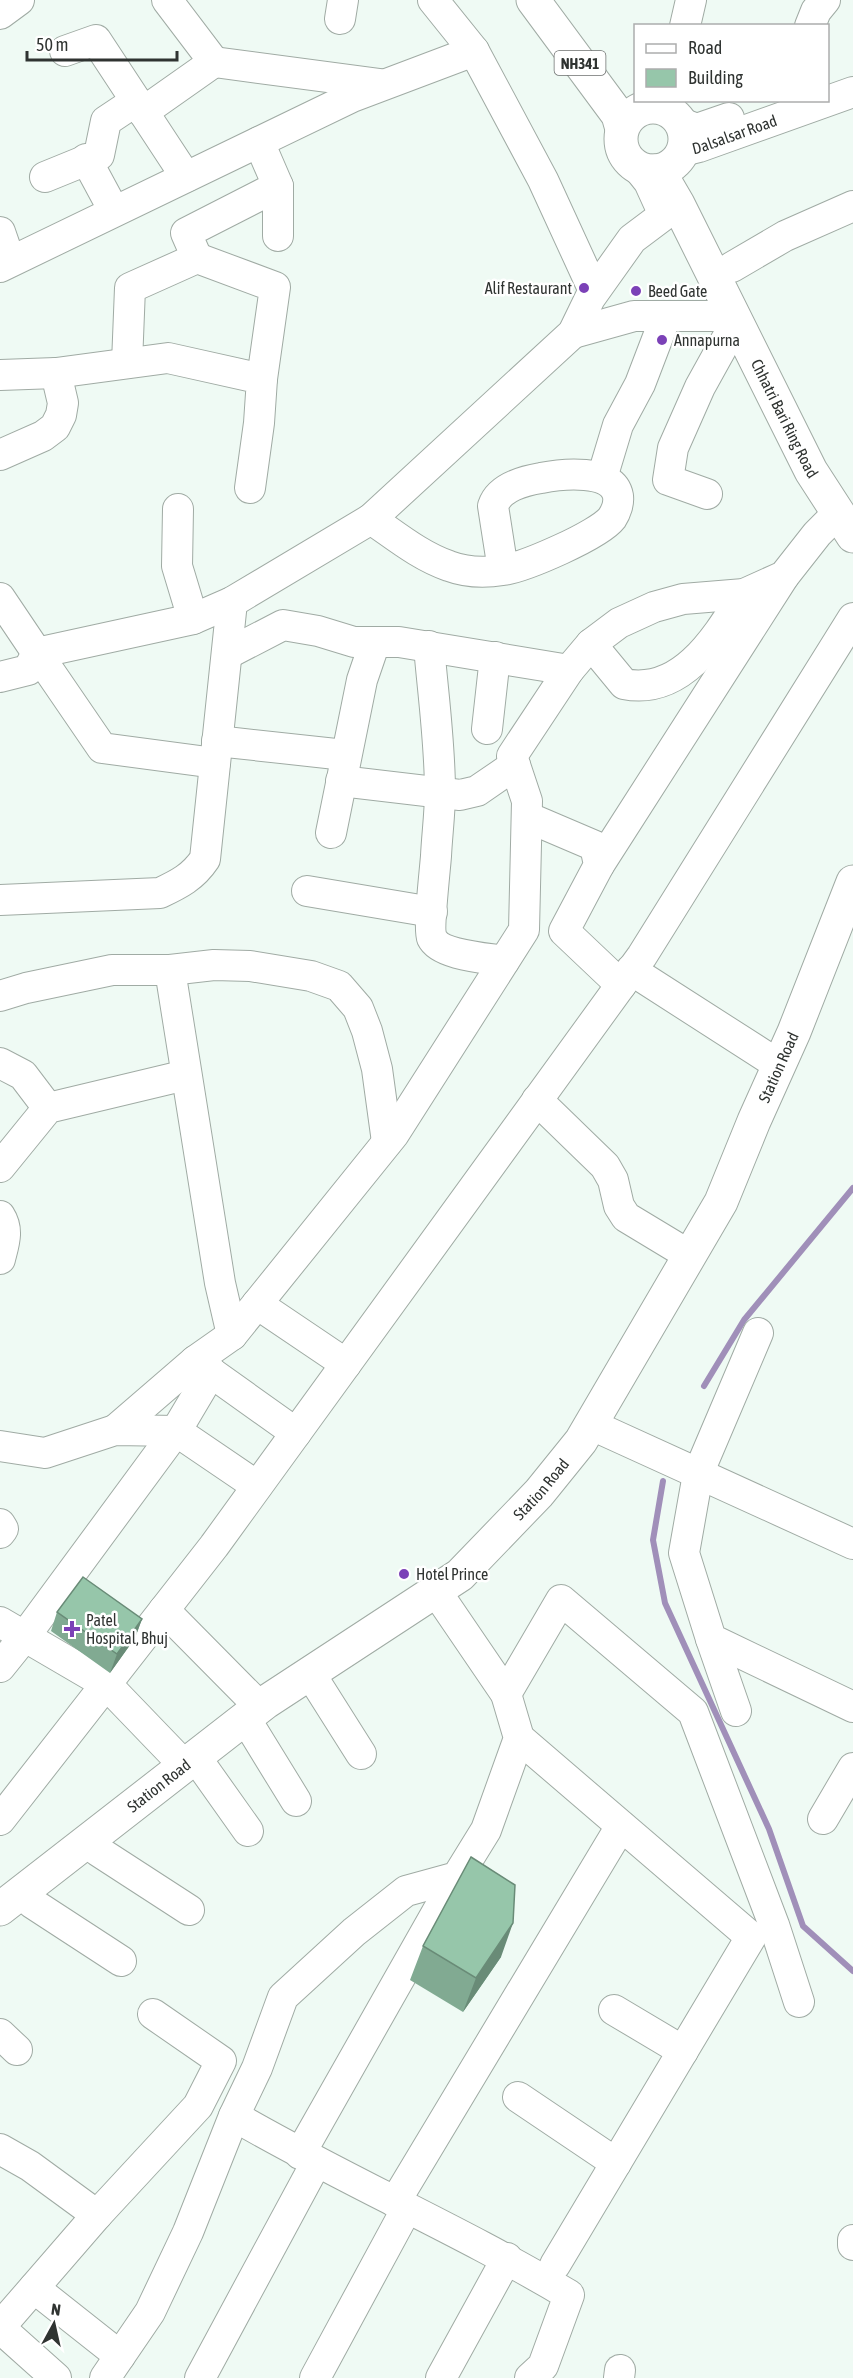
<svg xmlns="http://www.w3.org/2000/svg" width="853" height="2378" font-family="'Asap Condensed',sans-serif">
  <style>
    .lines { fill: none; stroke-linecap: round; stroke-linejoin: round }
    .stream { stroke: #a08fb9; stroke-width: 6 }
    .minor-casing { stroke: #a0aba4; stroke-width: 32 }
    .major-casing { stroke: #a0aba4; stroke-width: 35 }
    .highway-casing { stroke: #a0aba4; stroke-width: 35 }
    .minor { stroke: #fff; stroke-width: 30 }
    .major { stroke: #fff; stroke-width: 33 }
    .highway { stroke: #fff; stroke-width: 33 }
    .wall { fill: #81aa92 }
    .shaded-wall { fill: #698b77 }
    .building { fill: #96c6aa; stroke: #698b77; stroke-width: 1.5 }
    .poi-dot { fill: #7b41b7; stroke: #fff; stroke-width: 2 }
    .labels { text-anchor: middle; dominant-baseline: central; stroke-width: 5; stroke-linejoin: round; paint-order: stroke }
    .shield { fill: #fff; stroke: #6d706f; stroke-width: 1.5 }
    .shield-label { font-size: 15px; font-weight: bold; fill: #2f3331 }
    .street-label { font-size: 16px; fill: #2f3331; stroke: #fff }
    .poi-label { font-size: 16px; fill: #2f3331; stroke: #fff; text-anchor: start }
  </style>
  <rect width="100%" height="100%" fill="#effaf4"/>
  <g class="lines">
    <!-- stream -->
    <path class="stream" d="M704 1386 744 1320 853 1188
      M663 1481 653 1540 665 1603 769 1829 803 1926 853 1971"/>
    <!-- minor casing -->
    <g class="minor-casing">
      <g id="minor">
        <path d="M433 0 474 51 543 180 594 291"/>
        <path d="M0 14 19 0"/>
        <path d="M340 19 343 0"/>
        <path d="M685 26 691 0"/>
        <path d="M810 26 816 11 825 0"/>
        <path d="M65 51 96 40 186 177"/>
        <path d="M214 62 380 84"/>
        <path d="M668 110 670 100"/>
        <path d="M143 112 214 62 167 0"/>
        <path d="M681 123 697 129 729 118"/>
        <path d="M259 142 278 186V236"/>
        <path id="s1" d="M683 151 699 147 853 92"/>
        <path d="M86 159 114 211"/>
        <path d="M45 177 99 155 106 121 136 101"/>
        <path d="M0 232 10 261"/>
        <path d="M197 258 186 233 278 186"/>
        <path d="M0 267 352 97 474 51"/>
        <path d="M732 267 785 236 853 206"/>
        <path d="M573 333 634 316H716"/>
        <path d="M127 363 130 288 197 258 275 287 262 379"/>
        <path d="M0 375 56 373 168 358 262 379 259 423 250 488"/>
        <path d="M0 455 43 436 55 427 61 415 63 403 56 373"/>
        <path d="M602 478 618 425 640 384 666 316"/>
        <path d="M707 494 668 480 673 448 700 387 736 322"/>
        <path d="M178 509 177 566 193 619"/>
        <path d="M371 519C396 536 420 556 449 566 465 572 485 573 503 570 525 567 599 535 612 518 616 512 619 503 618 496 613 468 561 474 541 478 523 481 499 488 493 506L503 570"/>
        <path d="M0 598 37 653 193 619 232 602 371 519 573 333 590 298 632 239 664 215 649 182 637 167"/>
        <path d="M591 644 624 684C683 696 718 635 744 594"/>
        <path d="M429 646C433 694 440 743 440 792 440 813 437 835 436 856 435 870 428 929 432 938 440 955 486 958 504 961"/>
        <path d="M227 654 283 625 318 631 354 642H399L569 670"/>
        <path d="M0 677 28 670 37 653 102 748 215 763"/>
        <path d="M487 729 495 657"/>
        <path d="M217 741 345 755"/>
        <path d="M341 781 460 795 477 791 515 765"/>
        <path d="M527 817 595 846 599 865 564 931 621 985"/>
        <path d="M331 833 362 680 375 642"/>
        <path d="M599 865 784 576"/>
        <path d="M307 891 432 912"/>
        <path d="M0 900 160 893C179 884 193 877 205 859L232 602"/>
        <path d="M170 970 220 1283 232 1335"/>
        <path d="M631 970 779 1065"/>
        <path d="M0 996 26 988 112 970H170L214 965 250 966 311 976 339 986 358 1008 367 1031 377 1069 387 1142"/>
        <path d="M0 1063 23 1075 48 1108"/>
        <path d="M537 1100 605 1166 613 1180 619 1206 626 1217 679 1249"/>
        <path d="M0 1167 48 1108 186 1075"/>
        <path d="M0 1216C9 1230 4 1243 0 1259"/>
        <path d="M257 1304 346 1364"/>
        <path d="M758 1333 698 1474 684 1553 711 1639 853 1707"/>
        <path d="M195 1361 232 1335 394 1134 524 930 527 801 512 756 569 670 591 644 619 623 654 607 683 599 744 594 784 576 817 534 838 513"/>
        <path d="M115 1430 195 1361 296 1433"/>
        <path d="M605 1431 853 1544"/>
        <path d="M0 1446 45 1453 115 1430 176 1431 257 1486"/>
        <path d="M0 1524 3 1529 0 1533"/>
        <path d="M164 1610 260 1707"/>
        <path d="M0 1622 106 1684 184 1765"/>
        <path d="M711 1639 736 1711"/>
        <path d="M0 1667 25 1636 176 1431 211 1372"/>
        <path d="M318 1686 361 1754"/>
        <path d="M506 1694 561 1600 693 1712 774 1925 799 2002"/>
        <path d="M253 1731 296 1801"/>
        <path d="M519 1738 751 1937 555 2265"/>
        <path d="M204 1769 248 1831"/>
        <path d="M823 1819 853 1768"/>
        <path d="M0 1820 214 1546 642 956 853 618"/>
        <path d="M98 1851 189 1910"/>
        <path d="M32 1903 121 1961"/>
        <path d="M614 2010 683 2051"/>
        <path d="M0 2034 17 2050"/>
        <path d="M518 2097 616 2163"/>
        <path d="M234 2116C344 2180 460 2230 569 2295L543 2366 530 2378"/>
        <path d="M0 2149 30 2166 97 2215 198 2106 221 2061 153 2014"/>
        <path d="M300 2154 457 1877"/>
        <path d="M395 2202 621 1826"/>
        <path d="M853 2240V2245"/>
        <path d="M34 2288 120 2356"/>
        <path d="M0 2327 97 2215"/>
        <path d="M0 2328 56 2378"/>
        <path d="M105 2378 150 2312 188 2232 234 2116 257 2068 283 1997 354 1932 406 1891 457 1877 486 1830 519 1738 506 1694 444 1603"/>
        <path d="M200 2378 316 2163"/>
        <path d="M315 2378 407 2208"/>
        <path d="M441 2378 507 2258"/>
        <path d="M619 2378 620 2370"/>
      </g>
    </g>
    <!-- major casing -->
    <g class="major-casing">
      <g id="major">
        <path id="s2" d="M0 1909 266 1702 460 1575 539 1493 581 1441 721 1202 754 1121 794 1032 853 882"/>
      </g>
    </g>
    <!-- highway casing -->
    <g class="highway-casing">
      <g id="highway">
        <path d="M533 0 618 115 622 129"/>
        <circle cx="653" cy="139" r="32"/>
        <path id="s3" d="M655 171 664 180 678 204 811 471 853 536"/>
      </g>
    </g>
    <!-- minor -->
    <use href="#minor" class="minor"/>
    <!-- major -->
    <use href="#major" class="major"/>
    <!-- highway -->
    <use href="#highway" class="highway"/>
  </g>
  <!-- wall -->
  <path class="wall" d="M57 1612 142 1619 135 1638 110 1673 51 1631Z
    M423 1946 501 1957 463 2012 410 1980Z"/>
  <!-- shaded-wall -->
  <path class="shaded-wall" d="M142 1619 135 1638 110 1673 117 1654Z
    M513 1923 501 1957 463 2012 476 1978Z"/>
  <!-- building -->
  <path class="building" d="M83 1577 142 1619 117 1654 57 1612Z
    M471 1857 515 1885 513 1923 476 1978 423 1946Z"/>
  <!-- markers -->
  <g class="poi-dot">
    <circle cx="584" cy="288" r="6"/>
    <circle cx="636" cy="291" r="6"/>
    <circle cx="662" cy="340" r="6"/>
    <circle cx="404" cy="1574" r="6"/>
    <path d="M69 1620h6v6h6v6h-6v6h-6v-6h-6v-6h6z"/>
  </g>
  <g class="labels">
    <!-- shield labels -->
    <rect class="shield" x="554.5" y="51" width="51" height="24" rx="4.5"/>
    <g class="shield-label">
      <text x="580" y="63">NH341</text>
    </g>
    <!-- street labels -->
    <g class="street-label">
      <text stroke="none"><textPath href="#s1" startOffset="54">Dalsalsar Road</textPath></text>
      <text stroke="none"><textPath href="#s3" startOffset="280">Chhatri Bari Ring Road</textPath></text>
      <text stroke="none"><textPath href="#s2" startOffset="1173">Station Road</textPath></text>
      <text stroke="none"><textPath href="#s2" startOffset="687">Station Road</textPath></text>
      <text stroke="none"><textPath href="#s2" startOffset="201">Station Road</textPath></text>
    </g>
    <!-- poi labels -->
    <g class="poi-label">
      <text x="572" y="288" text-anchor="end">Alif Restaurant</text>
      <text x="648" y="291">Beed Gate</text>
      <text x="674" y="340">Annapurna</text>
      <text x="416" y="1574">Hotel Prince</text>
      <text x="86" y="1620">Patel<tspan x="86" dy="18">Hospital, Bhuj</tspan></text>
    </g>
  </g>
  <!-- legend -->
  <rect x="634" y="24" width="195" height="78" fill="#ffffff" stroke="#acadad" stroke-width="1.5"/>
  <rect x="646" y="44" width="30" height="9" fill="#ffffff" stroke="#acadad" stroke-width="1.5"/>
  <text x="688" y="54" font-size="18" fill="#2f3331">Road</text>
  <rect x="646" y="69" width="30" height="18" fill="#96c6aa" stroke="#acadad" stroke-width="1.5"/>
  <text x="688" y="84" font-size="18" fill="#2f3331">Building</text>
  <!-- north arrow -->
  <g transform="translate(54 2324) rotate(8)" stroke="#ffffff" stroke-width="4.5" paint-order="stroke">
  <path d="M0-4.5L10 22L0 15L-10 22Z" fill="#2f3331"/>
  <text y="-9" font-size="16" font-weight="bold" text-anchor="middle" fill="#2f3331">N</text>
  </g>
  <!-- scale -->
  <path d="M27 51v9h150v-9" fill="none" stroke="#2f3331" stroke-width="3"/>
  <text x="36" y="51" font-size="18" fill="#2f3331" stroke="#ffffff" stroke-width="4.5" paint-order="stroke">50 m</text>
</svg>
